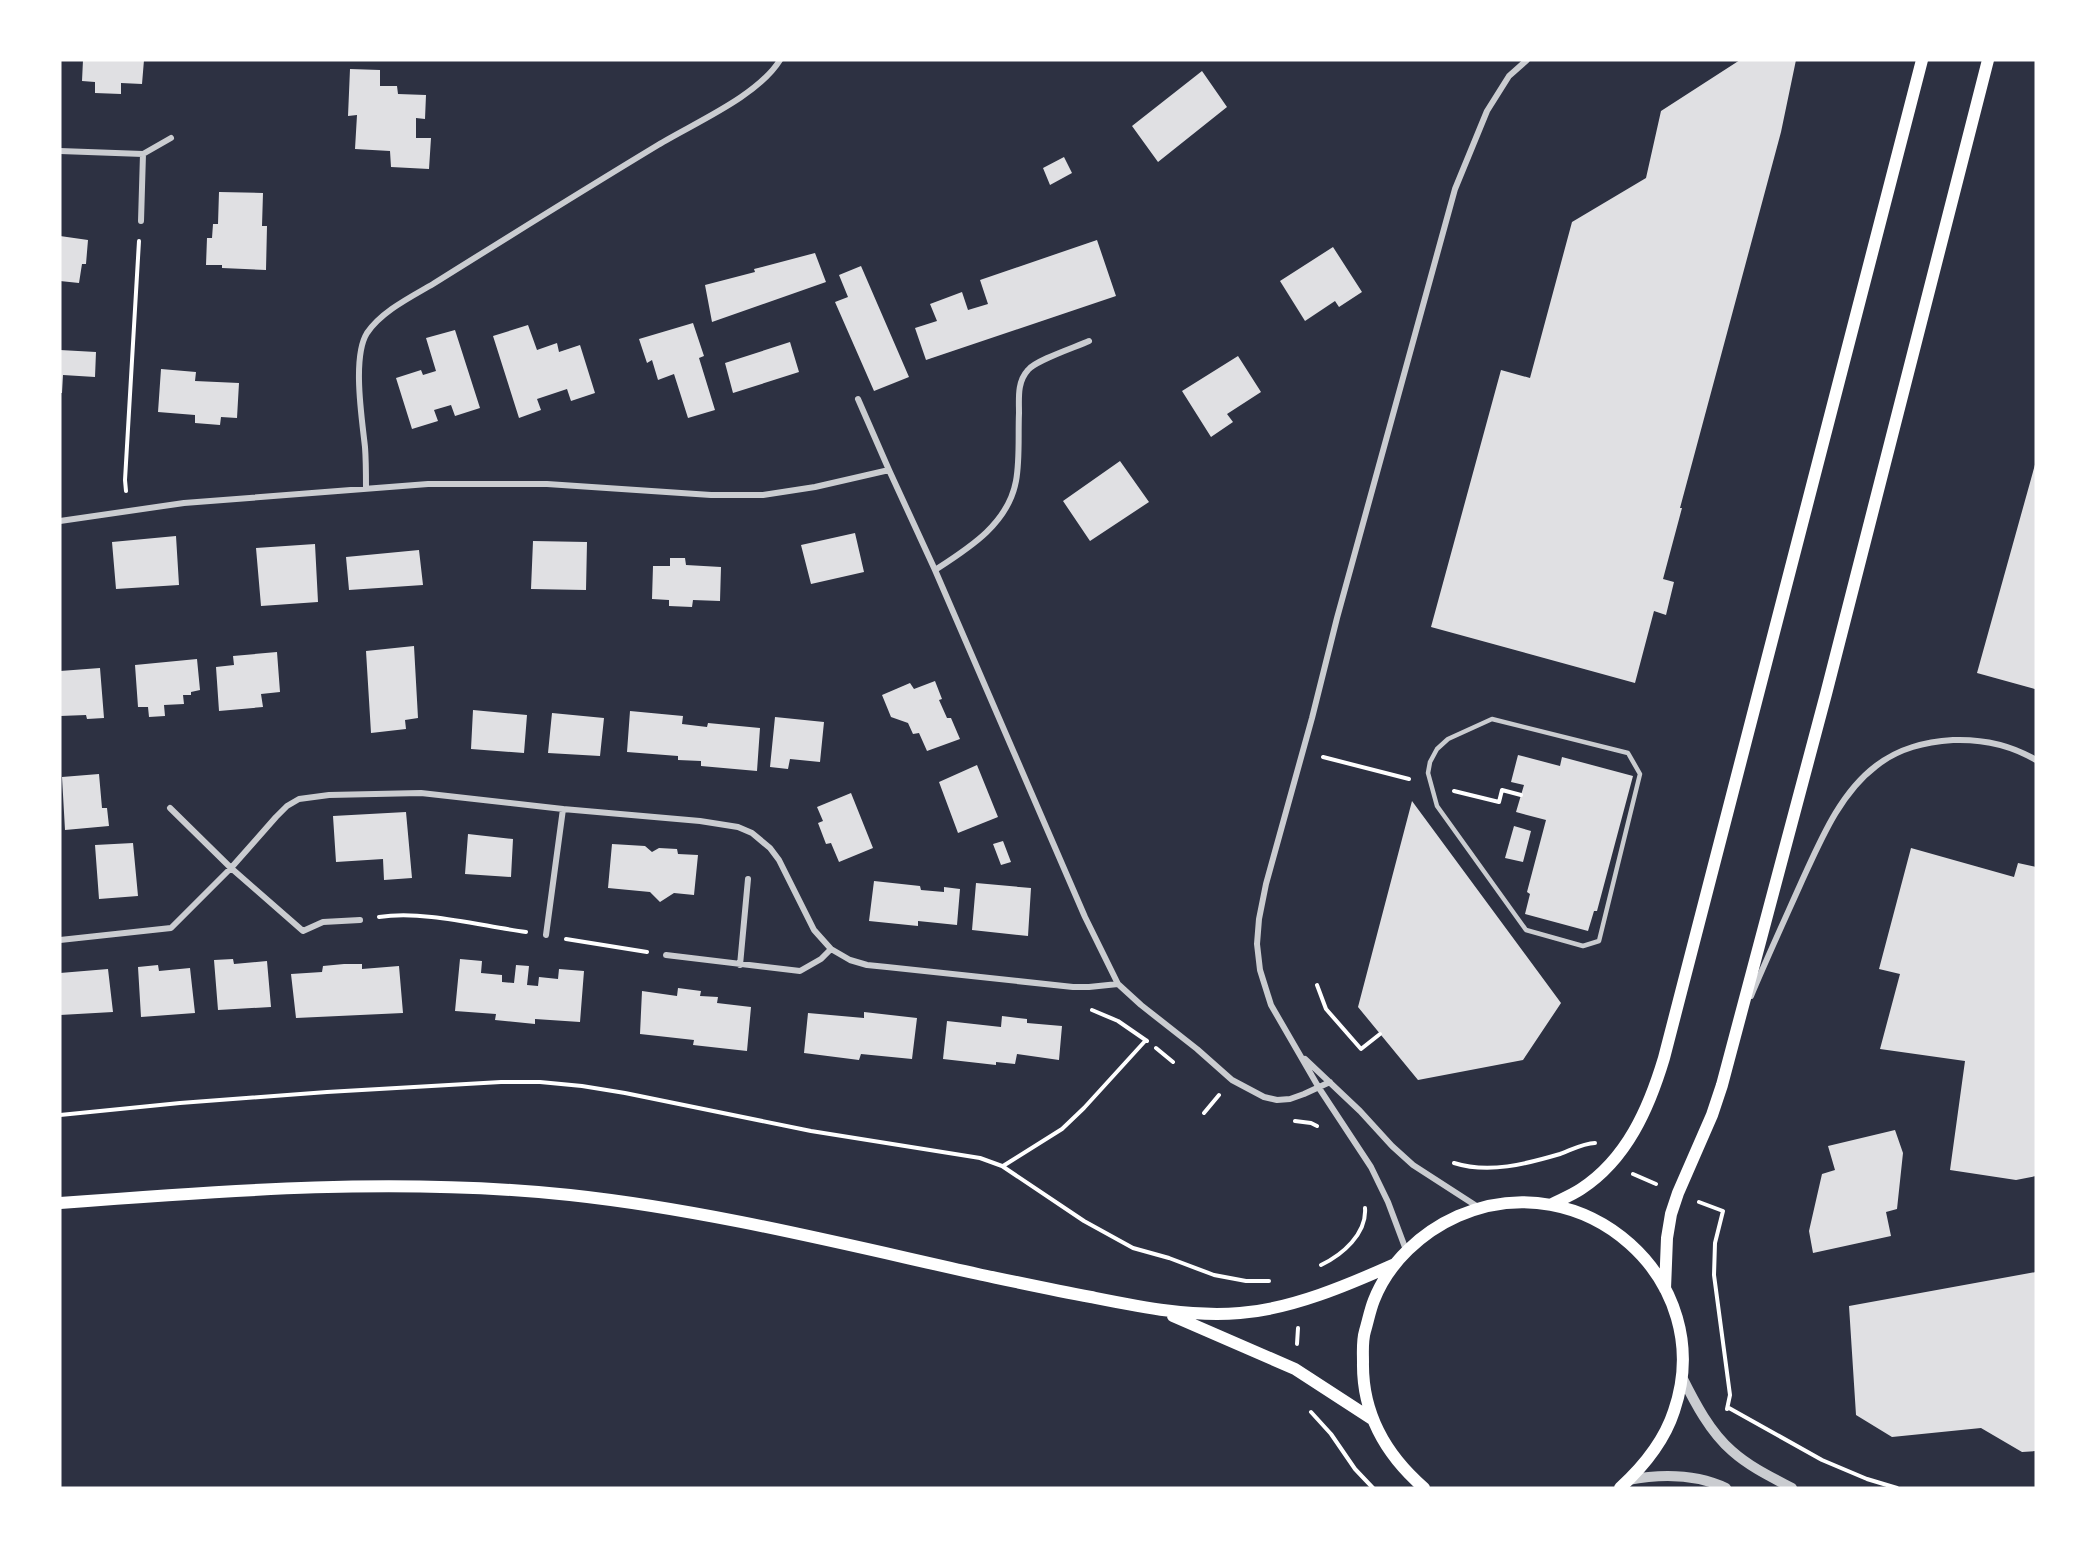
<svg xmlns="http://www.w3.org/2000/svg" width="2096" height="1548" font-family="Lora,serif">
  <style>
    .building { fill: #e0e0e3 }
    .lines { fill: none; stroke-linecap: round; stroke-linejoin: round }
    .path { stroke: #fff; stroke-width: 4 }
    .service { stroke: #caccd0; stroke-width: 4.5 }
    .minor { stroke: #caccd0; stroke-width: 6 }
    .tertiary { stroke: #caccd0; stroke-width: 10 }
    .secondary { stroke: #fff; stroke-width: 12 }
  </style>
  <rect width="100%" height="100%" fill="#2d3142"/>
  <!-- building -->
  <path class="building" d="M83 60H144L142 84 121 83V94L95 93V82L82 81Z
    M1740 60H1796L1781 132 1680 508H1682L1663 579 1674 582 1666 615 1654 611 1635 683 1431 627 1501 370 1530 378 1572 222 1646 178 1661 111Z
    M350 69 380 70V86H397L398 94 426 95 425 119 416 118V138H431L429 169 391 167 390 151 355 149 357 115 348 116Z
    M1202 71 1227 107 1158 162 1132 126Z
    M1064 157 1072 173 1050 185 1043 168Z
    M219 192 263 193 262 226H267L266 270 222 268V265H206L207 238H212L213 224H218Z
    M60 236 88 240 86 264H82L79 283 60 281Z
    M1097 240 1116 296 926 360 915 328 937 321 930 304 962 292 968 310 988 304 980 280Z
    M1333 247 1362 292 1339 307 1335 301 1305 321 1280 281Z
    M815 253 826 282 712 322 705 285 755 272 754 269Z
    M861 266 909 377 874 391 835 302 848 297 839 275Z
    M693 323 704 356 699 358 715 410 688 418 674 374 658 380 652 360 647 363 639 339Z
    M528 325 537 350 557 343 559 352 580 345 595 393 571 401 567 389 537 399 541 410 519 418 493 336Z
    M455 330 480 408 455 416 451 405 434 410 438 421 412 429 396 378 421 370 423 375 436 371 426 338Z
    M790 342 799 372 733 393 725 363Z
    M60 350 96 352 95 377 63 375 62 393H60Z
    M1238 356 1261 392 1227 414 1233 422 1211 437 1182 391Z
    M161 369 196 372 195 381 239 383 237 418 221 417 220 425 195 423V415L158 412Z
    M1120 461 1149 502 1090 541 1063 501Z
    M2036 461V687L2035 689 1977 673Z
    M855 533 864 572 811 584 801 545Z
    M176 536 179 585 116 589 112 542Z
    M533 541 587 542 586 590 531 589Z
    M315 544 318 602 261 606 256 548Z
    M419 550 423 585 349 590 346 557Z
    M670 558H685L686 565 721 567 720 601 693 600 692 607 669 606V600L652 599 653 566H670Z
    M414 646 418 718 405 720 406 729 371 733 366 651Z
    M277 652 280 692 261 694 263 707 219 711 216 667 234 665 233 656Z
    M197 659 200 690 191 692V695H183L184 704 164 705 165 716 149 717 148 707H138L135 665Z
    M100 668 104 718 87 719 86 715 60 716V671Z
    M935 681 942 699 939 700 947 718H951L960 739 927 751 919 733 913 734 908 723 891 717 882 695 910 683 914 689Z
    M473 710 527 715 524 753 471 749Z
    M630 711 683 716 682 724 707 727 708 723 760 728 757 771 701 766V761L678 760V756L627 752Z
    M552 713 604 718 600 756 548 753Z
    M775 717 824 722 820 762 790 759 788 769 770 767Z
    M1518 755 1560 766 1562 757 1633 776 1597 911H1594L1588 931 1525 914 1530 894 1527 892 1546 820 1516 812 1524 785 1511 782Z
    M977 765 998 817 958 833 939 782Z
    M99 774 102 808H107L109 826 65 830 62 777Z
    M851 793 873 848 839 862 831 843 826 844 818 823 823 821 817 807Z
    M1412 801 1561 1003 1523 1060 1418 1080 1358 1007Z
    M406 812 412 878 384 880 383 859 336 862 333 816Z
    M1514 826 1531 831 1523 862 1505 858Z
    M468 834 513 839 511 877 465 874Z
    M1003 841 1011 862 1001 865 993 844Z
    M133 843 138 896 99 899 95 845Z
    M612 844 645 846 652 852 659 848 677 849 678 854 698 855 694 895 674 893 660 902 650 892 608 888Z
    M1911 848 2014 877 2018 863 2036 867V1176L2016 1180 1950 1170 1965 1061 1880 1049 1900 974 1879 969Z
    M874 881 920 886 921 890 944 892V887L960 889 957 925 918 921V926L869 921Z
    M976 883 1031 888 1028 936 972 930Z
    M233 959 234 964 267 961 271 1007 218 1010 214 960Z
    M460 959 482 961 481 973 502 975V982L514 983 516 965 529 966 527 985 538 986 539 977 558 979 559 969 584 971 580 1022 535 1019V1024L495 1020 496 1014 455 1011Z
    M344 964H362V969L399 966 403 1013 296 1018 291 974 322 972 323 966Z
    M158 965 159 971 190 968 195 1013 141 1017 138 967Z
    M108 969 113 1012 60 1015V973Z
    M678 988 701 991 700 996 718 997 717 1003 751 1007 747 1051 693 1045 694 1040 640 1034 642 991 677 996Z
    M864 1012 917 1018 912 1059 861 1054 859 1060 804 1053 808 1013 864 1018Z
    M1002 1016 1027 1019V1023L1062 1026 1059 1060 1017 1054 1015 1064 996 1062V1065L943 1059 947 1021 1001 1027Z
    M1895 1130 1903 1153 1897 1209 1886 1212 1891 1236 1813 1253 1809 1231 1822 1174 1835 1170 1828 1146Z
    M2036 1272V1451L2022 1452 1981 1428 1892 1437 1856 1415 1849 1306Z"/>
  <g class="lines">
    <!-- path -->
    <path class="path" d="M126 491 125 480 139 241
      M1323 757 1409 779
      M1454 791 1499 802 1502 790 1521 795
      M379 917C424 910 481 926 526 932
      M566 939 647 952
      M1317 985 1326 1009 1361 1049 1380 1034
      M1092 1010 1118 1021 1147 1041
      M1156 1048 1173 1062
      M1204 1113 1219 1095
      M60 1115 180 1103 327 1092 501 1082H540L582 1086 625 1093 811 1131 980 1158 1002 1166 1084 1221 1133 1248 1169 1258 1214 1275 1246 1281H1269
      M1295 1121 1311 1123 1317 1126
      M1454 1163C1489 1174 1526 1164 1560 1154 1571 1150 1584 1143 1595 1143
      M1003 1166 1062 1129 1084 1108 1146 1040
      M1633 1174 1656 1184
      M1699 1202 1723 1211 1715 1243 1714 1275 1730 1395 1727 1409
      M1321 1265C1342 1255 1367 1234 1365 1208
      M1297 1344 1298 1328
      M1729 1408 1822 1460 1867 1479 1897 1488
      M1311 1412 1331 1434 1355 1469 1373 1488"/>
    <!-- service -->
    <path class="service" d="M1492 719 1628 753 1640 774 1599 941 1583 946 1526 930 1437 806 1428 773 1430 762 1437 749 1448 739Z"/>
    <!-- minor -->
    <path class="minor" d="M60 151 143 154 171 138
      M141 221 143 154
      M858 399 889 470
      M366 488C366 474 366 460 365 447 362 419 352 357 367 333 382 311 411 297 433 284 508 237 582 191 658 145 694 123 758 96 780 60
      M60 521 184 503 428 484H547L711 495H763L815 487 889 470 935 570 1085 917 1118 984 1141 1005 1197 1049 1232 1080 1264 1097 1277 1100 1290 1099 1304 1094 1330 1082
      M935 570C969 548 1008 524 1016 481 1020 459 1018 436 1019 413 1019 398 1017 382 1028 370 1036 360 1076 347 1089 341
      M170 808 231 868 303 931 323 922 360 920
      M546 935 563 809
      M60 940 171 928 231 868 276 817 287 806 299 799 329 795 421 793 563 809 700 821 738 827 752 833 770 848 779 860 814 930 831 949 850 960 867 965 887 967 1073 987H1089L1118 984
      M666 955 800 971 821 959 831 949
      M740 965 748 879
      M1751 996C1767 958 1784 921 1801 883 1820 842 1839 794 1876 766 1899 748 1925 742 1953 740 1981 739 2011 745 2036 760
      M1305 1059 1360 1111 1392 1146 1413 1165 1478 1207
      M1406 1250 1388 1202 1371 1167 1319 1088 1271 1005 1260 970 1257 944 1259 919 1266 884 1312 718 1337 618 1455 189 1487 111 1509 76 1527 60"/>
    <!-- tertiary -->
    <path class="tertiary" d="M1682 1377C1695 1403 1710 1432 1732 1451 1750 1467 1771 1477 1792 1488
      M1628 1480C1660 1474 1696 1474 1726 1488"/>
    <!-- secondary -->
    <path class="secondary" d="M60 1203C230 1190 400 1177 570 1195 708 1210 843 1244 978 1274 1016 1282 1053 1290 1091 1297 1141 1307 1189 1317 1240 1313 1292 1309 1348 1285 1395 1264
      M1552 1204C1562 1199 1572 1195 1581 1189 1627 1159 1649 1108 1664 1058L1922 60
      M1665 1289 1667 1238 1671 1214 1678 1193 1712 1115 1722 1085 1826 694 1988 60
      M1173 1316 1295 1369 1372 1419
      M1424 1488C1386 1455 1362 1415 1363 1362 1363 1352 1362 1341 1365 1331 1368 1321 1370 1310 1374 1300 1389 1262 1422 1232 1458 1216 1583 1161 1719 1280 1674 1411 1664 1442 1644 1466 1620 1488"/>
  </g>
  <!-- border -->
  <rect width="2096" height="1548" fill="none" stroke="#ffffff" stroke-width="123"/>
</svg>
